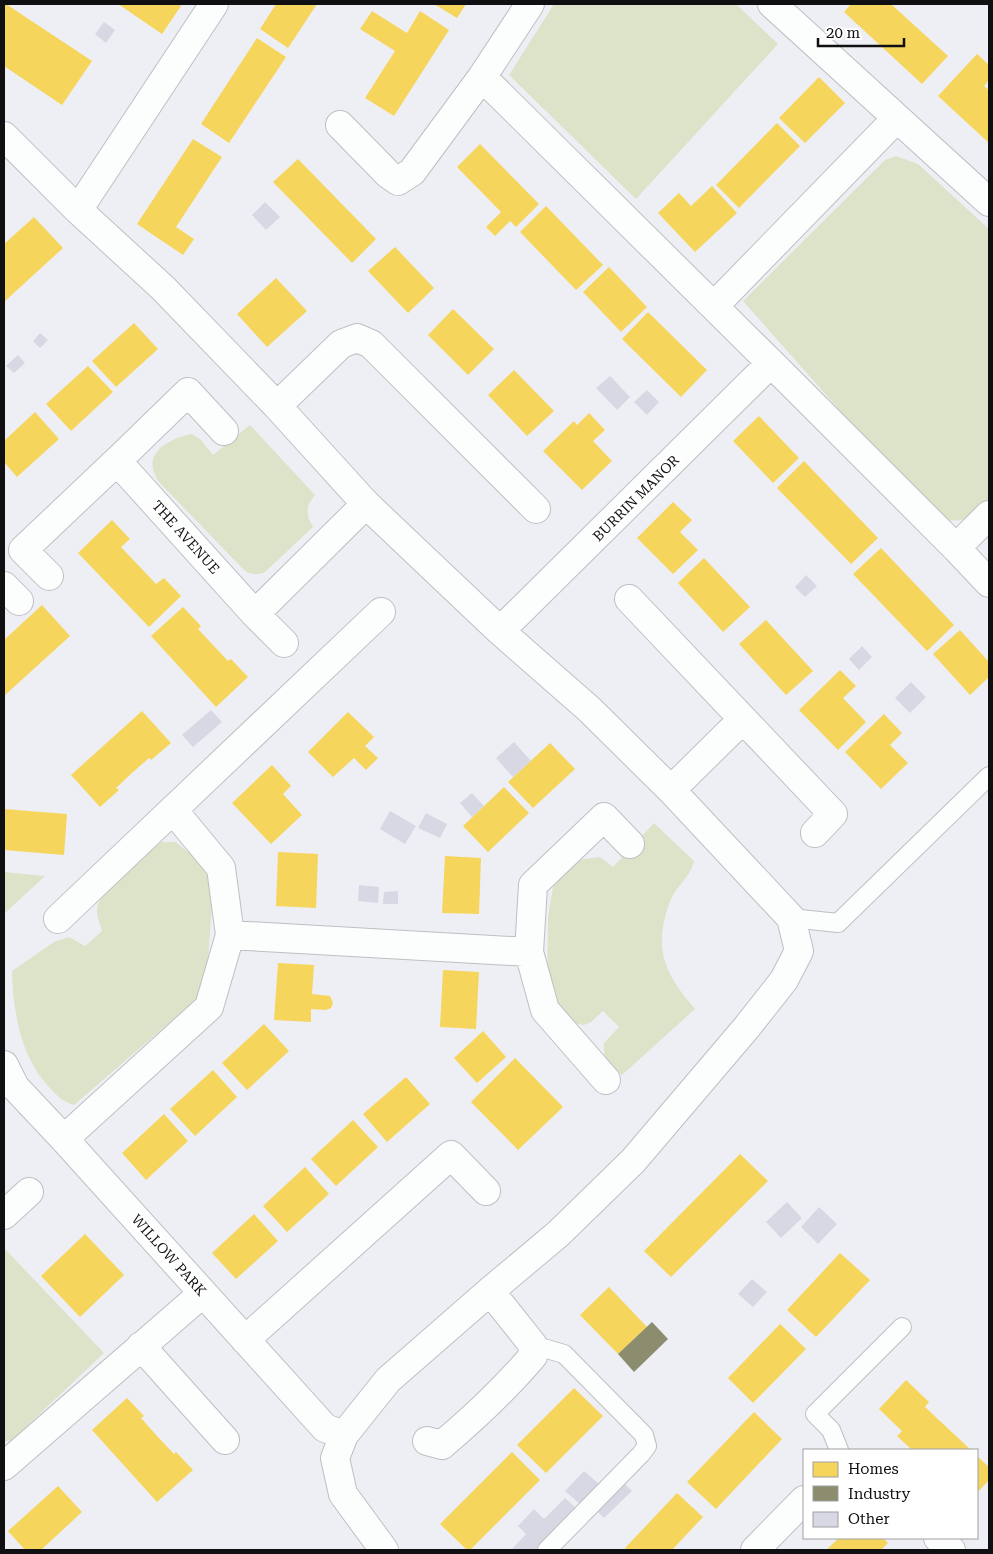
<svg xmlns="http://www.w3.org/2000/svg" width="993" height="1554" font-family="'Roboto Serif',serif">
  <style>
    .green { fill: #dce3c9 }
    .homes { fill: #f6d55c }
    .industry { fill: #8c8c6e }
    .building { fill: #d7d8e3 }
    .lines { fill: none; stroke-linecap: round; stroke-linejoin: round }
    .lane-casing { stroke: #bebfc2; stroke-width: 20 }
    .street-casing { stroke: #bebfc2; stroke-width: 30 }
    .lane { stroke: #fcfdfd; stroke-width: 18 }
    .street { stroke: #fcfdfd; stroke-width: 28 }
    .labels { text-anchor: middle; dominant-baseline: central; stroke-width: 5; stroke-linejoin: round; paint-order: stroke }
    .street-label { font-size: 14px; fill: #101013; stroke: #fff }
  </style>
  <rect width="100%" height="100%" fill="#eeeff4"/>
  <!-- green -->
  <path class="green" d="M554 4H736L778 44 636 199 509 75Z
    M896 156 918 164 989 229V501C969 520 963 524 935 518L743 301 885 160Z
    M250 425 315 495C305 506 306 515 313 527L265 572C258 575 252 575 245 571L157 480C156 477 154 473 153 469 148 448 176 437 192 434L201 440 213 455Z
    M654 823 694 861C691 874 682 882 674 893 669 902 666 912 664 922 656 959 672 982 695 1009L622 1075C609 1064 603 1061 604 1043L619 1027 603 1011 591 1022 584 1025 572 1023 564 1018 547 988 548 917 553 887 578 860 600 857 613 867Z
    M161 842H176L195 858 206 873 213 889 207 975 199 997 74 1105C64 1102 59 1098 52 1090 21 1060 13 1013 12 971L54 942 69 937 85 946 102 931C100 924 96 915 97 908 101 887 144 857 161 842Z
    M4 872 45 876 4 914Z
    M4 1248 104 1353 12 1440 4 1442Z"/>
  <!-- homes -->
  <path class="homes" d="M4 4H6L92 61 62 105 4 66Z
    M118 4H178L181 6 162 34Z
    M276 4H317L288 48 260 29Z
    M434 4H466L457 18Z
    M851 4H891L948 56 922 84 844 12Z
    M372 11 407 33 420 11 449 30 394 116 365 98 395 51 360 29Z
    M257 38 286 57 229 143 201 124Z
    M977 54 989 65V80L984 86 989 90V143L938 96Z
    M819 77 845 103 805 143 779 118Z
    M777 123 800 146 739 208 716 185Z
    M193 139 222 157 176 227 194 239 183 255 137 224Z
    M480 144 539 204 516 227 510 221 495 236 486 227 501 212 457 167Z
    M298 159 376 239 352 263 273 182Z
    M712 186 737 213 695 252 658 213 679 193 691 206Z
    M546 206 603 265 576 290 520 232Z
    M34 217 63 248 4 302V244Z
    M395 247 434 288 408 313 368 271Z
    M609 267 647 307 621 332 583 292Z
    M276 278 307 311 267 347 237 314Z
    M453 309 494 349 468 375 428 335Z
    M648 312 707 370 681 397 622 339Z
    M134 323 158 349 116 387 92 361Z
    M88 366 113 392 71 431 46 404Z
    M514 370 554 411 527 436 488 395Z
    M35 412 59 439 17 477 4 462V441Z
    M589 413 605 430 593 441 612 461 582 490 543 451 574 421 577 425Z
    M759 416 799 458 773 483 733 441Z
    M804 461 878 538 851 564 777 488Z
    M673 502 692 520 680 532 698 550 673 574 637 538Z
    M112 520 130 539 121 547 156 584 164 578 181 596 149 627 78 553Z
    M881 548 954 625 927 651 853 574Z
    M704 558 750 607 723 632 678 583Z
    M42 605 70 636 4 696V640Z
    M183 607 201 626 198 629 228 661 231 659 248 677 216 707 151 636Z
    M766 620 813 671 786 695 739 644Z
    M960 630 989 662V677L970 695 933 654Z
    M840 670 856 686 843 698 866 722 838 750 799 710Z
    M142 711 171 743 151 760 149 758 133 772 116 788 119 790 100 807 71 775Z
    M348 712 374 737 365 746 378 758 366 770 354 758 333 777 308 752Z
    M884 714 902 733 890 745 908 763 881 789 845 752Z
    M550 743 575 769 533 808 508 782Z
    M272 765 291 786 283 794 302 815 271 844 232 803Z
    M504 787 529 813 488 852 463 826Z
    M4 809 67 814 64 855 4 850Z
    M278 852 318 854 316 908 276 906Z
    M445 856 481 858 479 914 442 913Z
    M278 963 314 965 312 994 330 996 333 1003 331 1008 326 1010 311 1009V1022L274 1020Z
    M443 970 479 972 476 1029 440 1027Z
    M264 1024 289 1051 247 1090 222 1063Z
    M483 1031 506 1057 477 1083 454 1058Z
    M515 1058 563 1107 518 1150 471 1102Z
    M213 1070 237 1097 195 1136 170 1109Z
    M406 1077 430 1104 387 1142 363 1114Z
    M164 1114 188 1141 146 1180 122 1153Z
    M353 1120 378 1147 336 1186 311 1159Z
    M740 1154 768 1181 671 1277 644 1251Z
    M305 1167 329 1194 287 1232 263 1206Z
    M254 1214 278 1241 236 1279 212 1253Z
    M85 1234 124 1275 80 1317 41 1276Z
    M840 1253 870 1280 816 1337 787 1310Z
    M609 1287 647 1327 618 1354 580 1315Z
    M780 1324 806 1349 753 1403 728 1378Z
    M906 1380 929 1402 925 1407 971 1450H912L897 1436 902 1431 879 1409Z
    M574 1388 603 1416 546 1473 517 1445Z
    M127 1398 144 1416 141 1418 157 1436 174 1454 176 1452 193 1470 157 1502 92 1430Z
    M754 1412 782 1439 716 1509 687 1482Z
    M512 1452 540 1480 470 1550H467L440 1524Z
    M977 1456 989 1467V1480L977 1493Z
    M58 1486 82 1512 41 1550H25L8 1531Z
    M677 1493 703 1517 672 1550H628L625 1548Z
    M839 1538H883L888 1543 881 1550H826Z"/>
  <!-- industry -->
  <path class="industry" d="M652 1322 668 1339 634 1372 618 1354Z"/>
  <!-- building -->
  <path class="building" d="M104 22 115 30 106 43 95 34Z
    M265 202 280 217 266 230 252 215Z
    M40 333 48 340 40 348 33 341Z
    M18 355 25 363 14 373 6 366Z
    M610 376 630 397 617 410 596 388Z
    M647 390 659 402 647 415 634 402Z
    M806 575 817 586 805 597 795 587Z
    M862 646 872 657 859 670 849 659Z
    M911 682 926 697 910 713 895 698Z
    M211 710 222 722 193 747 182 735Z
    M514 742 531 761 513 777 496 758Z
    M472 793 484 806 472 817 460 803Z
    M390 811 416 826 405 844 380 829Z
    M426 813 447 824 440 838 418 828Z
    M359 885 379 887 378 903 358 901Z
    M398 891V904H383L384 892Z
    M787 1202 802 1218 781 1238 766 1222Z
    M819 1207 837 1224 818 1244 801 1227Z
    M752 1279 767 1292 753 1307 738 1294Z
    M584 1471 599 1484 580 1504 565 1491Z
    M621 1480 632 1491 604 1518 593 1507Z
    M565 1498 579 1511 541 1550H511L526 1534 518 1526 534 1509 544 1519Z"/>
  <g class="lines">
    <!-- lane casing -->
    <g class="lane-casing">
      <path id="lane" d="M791 918 838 923 989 776
        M533 1345 564 1354 644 1435 647 1446 641 1454 547 1550
        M839 1450 831 1430 815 1414 902 1327"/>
    </g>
    <!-- street casing -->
    <g class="street-casing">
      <path id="street" d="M772 4 989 202
        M482 77 771 363 956 548 989 583
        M340 125 388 174 398 181 412 172 482 77 530 4
        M4 136 78 210 163 288 277 406 366 504 500 631 589 709 671 790 791 918 799 951 784 980 747 1027 633 1161 558 1234 490 1291 388 1380 344 1435 335 1458 343 1494 384 1550
        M78 210 214 4
        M714 306 897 118
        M277 406 341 344 357 338 371 344 536 509
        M224 431 188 392 117 461 255 614 284 643
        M956 548 989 515
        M49 576 23 550 117 461
        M4 586 19 601
        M629 599 833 814 815 833
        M255 614 366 504
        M500 631 771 363
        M671 790 743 719
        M58 919 381 612
        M230 935 529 952
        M4 1065 15 1087 64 1139 325 1428 344 1435
        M606 1080 545 1010 529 952 533 885 604 817 630 844
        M64 1139 209 1007 230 935 221 868 173 810
        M4 1215 29 1192
        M245 1340 451 1155 486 1191
        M141 1346 225 1440
        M427 1441 442 1445C475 1417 505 1389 533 1356V1345L490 1291
        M4 1466 203 1293
        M938 1538 951 1550
        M755 1550 804 1500"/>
    </g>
    <!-- lane -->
    <use href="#lane" class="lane"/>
    <!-- street -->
    <use href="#street" class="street"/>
  </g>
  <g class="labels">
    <!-- street labels -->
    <g class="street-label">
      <text transform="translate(636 498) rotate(-45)">BURRIN MANOR</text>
      <text transform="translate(186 537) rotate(48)">THE AVENUE</text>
      <text transform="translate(169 1255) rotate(48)">WILLOW PARK</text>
    </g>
  </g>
  <!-- border -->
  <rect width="993" height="1554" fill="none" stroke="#101013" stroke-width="10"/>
  <!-- legend -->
  <rect x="803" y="1449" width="175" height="90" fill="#ffffff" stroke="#9f9fa1"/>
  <rect x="813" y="1462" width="25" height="15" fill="#f6d55c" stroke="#9f9fa1"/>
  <text x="848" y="1474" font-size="15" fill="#101013">Homes</text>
  <rect x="813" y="1486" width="25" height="15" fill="#8c8c6e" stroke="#9f9fa1"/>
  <text x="848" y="1499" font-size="15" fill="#101013">Industry</text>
  <rect x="813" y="1512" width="25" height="15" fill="#d7d8e3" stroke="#9f9fa1"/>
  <text x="848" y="1524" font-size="15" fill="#101013">Other</text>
  <!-- scale -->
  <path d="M818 38v8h86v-8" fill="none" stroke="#101013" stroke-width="2.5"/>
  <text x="826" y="38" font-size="15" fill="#101013" stroke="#ffffff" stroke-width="4" paint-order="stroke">20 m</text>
</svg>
